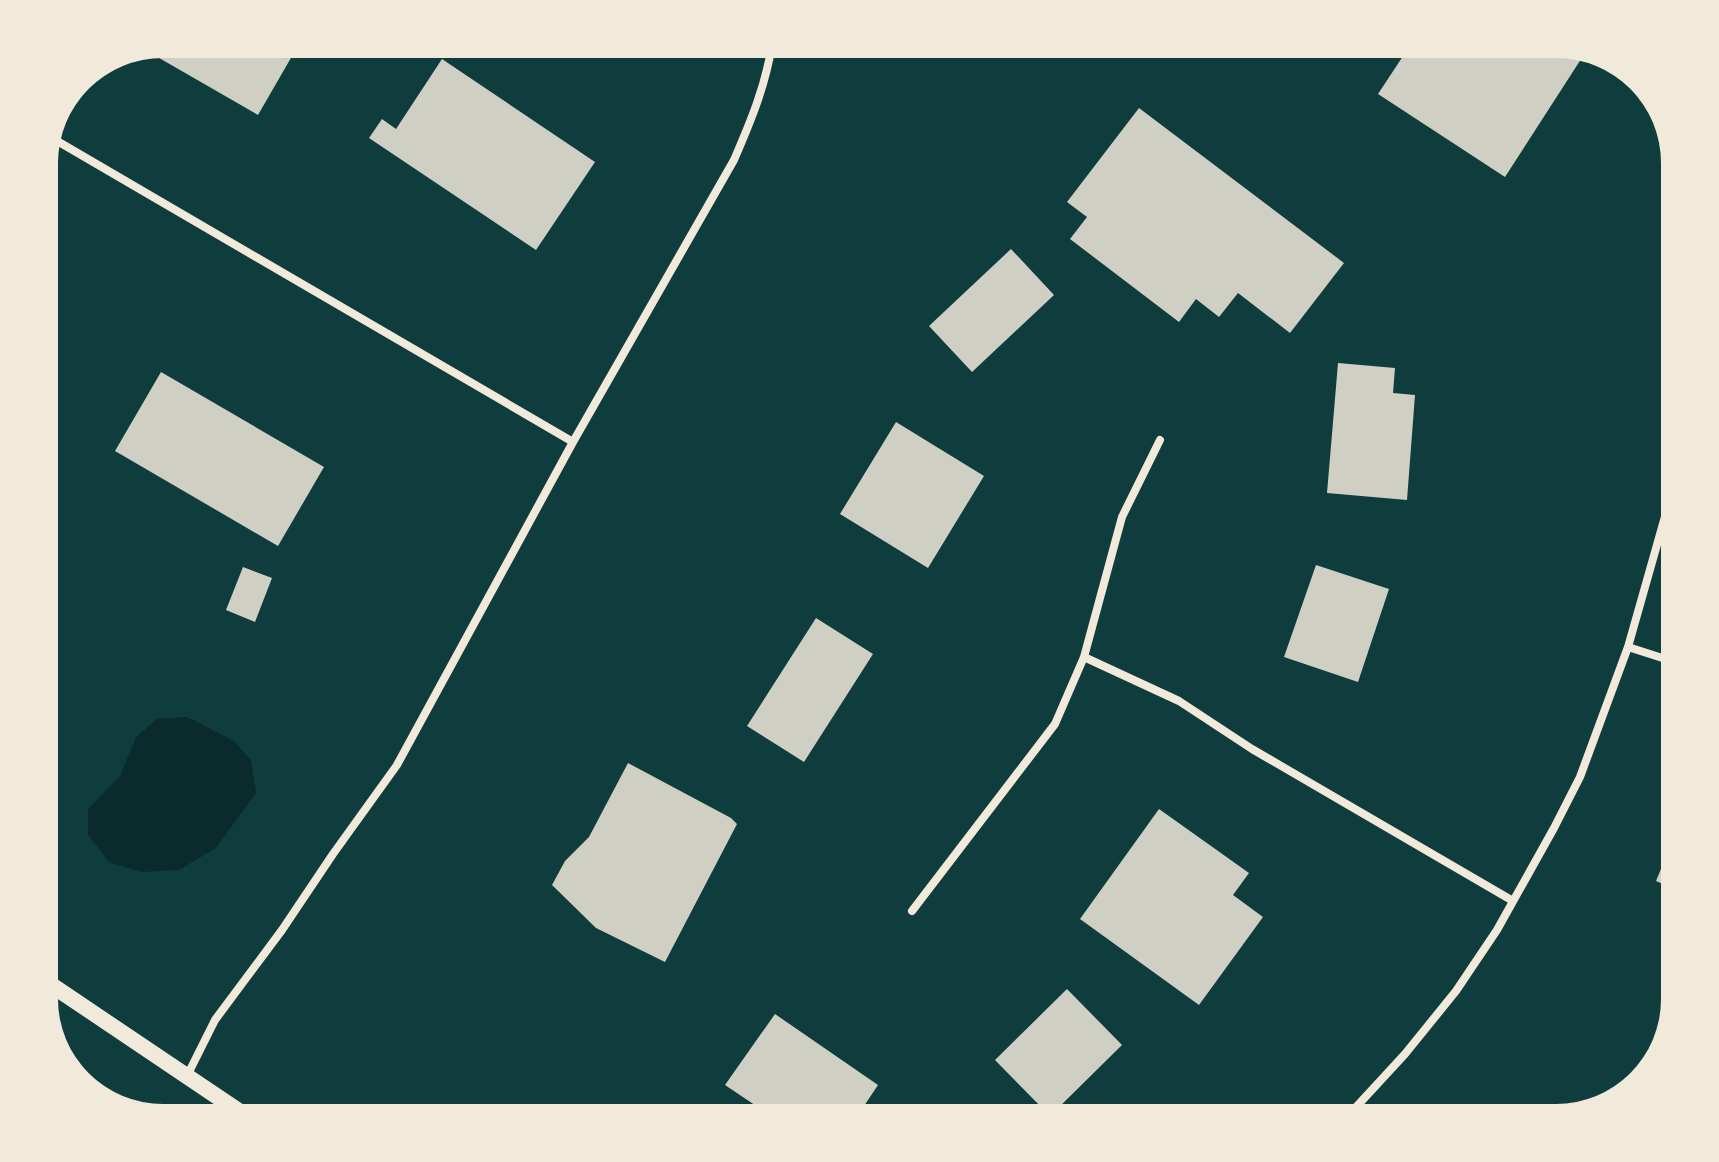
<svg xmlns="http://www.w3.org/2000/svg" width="1719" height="1162" font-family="'Titillium Web',sans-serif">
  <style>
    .water { fill: #0a2a2b }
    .building { fill: #cfcfc3 }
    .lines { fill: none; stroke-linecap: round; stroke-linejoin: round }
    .minor { stroke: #f1e9da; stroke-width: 8 }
    .secondary { stroke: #f1e9da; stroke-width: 16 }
  </style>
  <rect width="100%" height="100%" fill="#0f3d3e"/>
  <!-- water -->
  <path class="water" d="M187 717 234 741 251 760 256 793 216 848 179 870 141 872 109 862 88 835V809L120 776 136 737 157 719Z"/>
  <!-- building -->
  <path class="building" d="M163 44H299L258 115 147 51Z
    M330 44H363L354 58Z
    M1411 44H1556L1585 53 1505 177 1378 94Z
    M442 59 595 162 536 250 369 138 382 119 396 129Z
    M1139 108 1344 263 1290 333 1238 293 1219 317 1196 299 1179 322 1070 239 1087 217 1067 202Z
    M1011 249 1054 295 972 372 929 326Z
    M1338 363 1395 368 1393 393 1415 395 1407 500 1327 493Z
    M161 372 324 467 278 546 115 451Z
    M896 422 984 476 928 568 840 514Z
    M1316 565 1389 589 1358 682 1284 657Z
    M243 567 272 578 255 622 226 610Z
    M816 618 873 654 804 762 747 726Z
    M628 763 731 818 737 824 665 962 596 928 552 885 565 861 589 837Z
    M1159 809 1249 873 1233 895 1263 917 1199 1005 1080 919Z
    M1675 835V889L1656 881Z
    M1067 989 1122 1045 1050 1116 995 1060Z
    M775 1014 878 1085 856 1118H774L725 1085Z
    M1516 1109 1528 1118H1510Z"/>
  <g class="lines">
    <!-- minor -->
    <path class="minor" d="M52 138 573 442
      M1628 647 1675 662
      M1084 657 1179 701 1252 749 1513 901
      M912 911 1055 724 1084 657 1122 517 1160 440
      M187 1076 215 1020 282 930 333 854 397 765 573 442 734 160C750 123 766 85 772 44
      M1346 1118 1405 1054 1456 991 1497 930 1554 828 1580 777 1628 647 1666 513 1675 459"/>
    <!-- secondary -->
    <path class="secondary" d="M44 980 249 1118"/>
  </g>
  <!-- crop -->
  <path d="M0 0H1719V1162H0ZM163 58H1556A105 105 0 0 1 1661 163V999A105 105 0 0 1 1556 1104H163A105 105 0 0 1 58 999V163A105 105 0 0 1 163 58Z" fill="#f1e9da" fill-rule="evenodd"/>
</svg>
